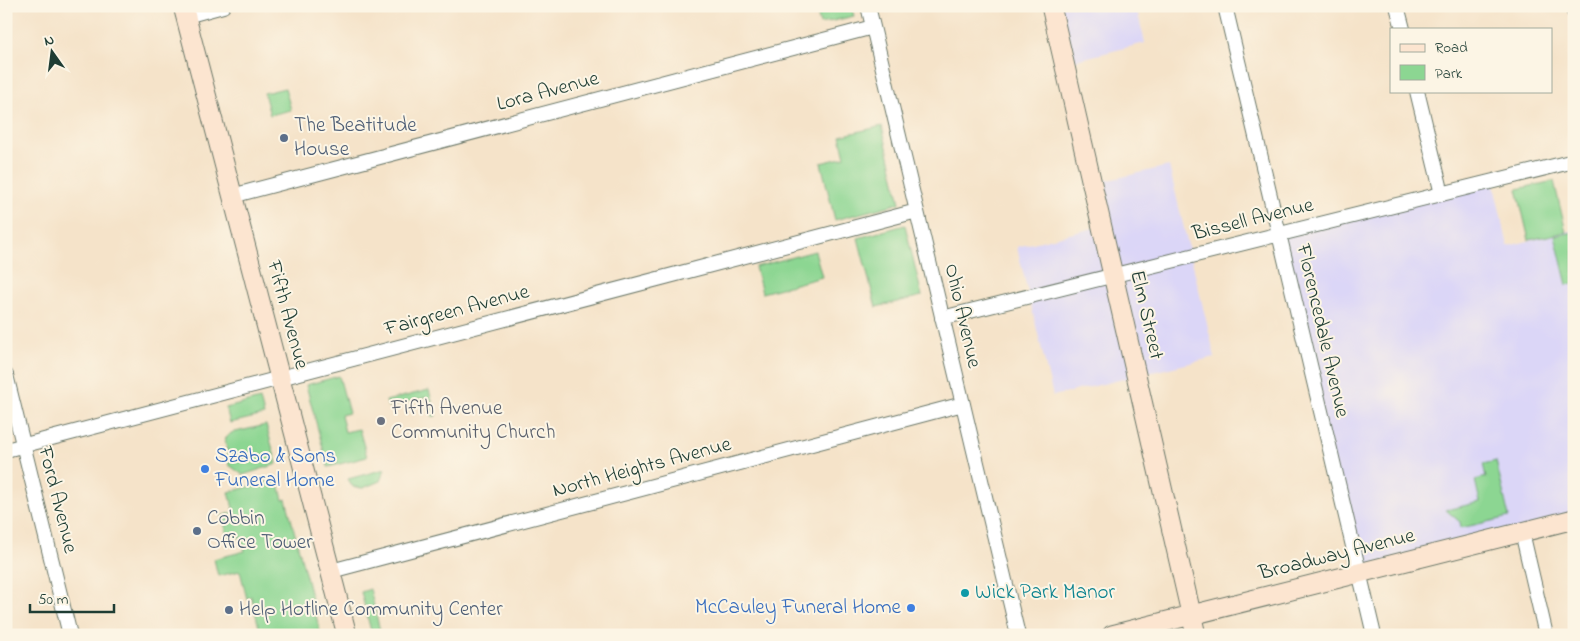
<svg xmlns="http://www.w3.org/2000/svg" width="1580" height="641" font-family="'Indie Flower',sans-serif">
  <style>
    .built { fill: #dbd6f7 }
    .green { fill: #8cd692; stroke: #568a63 }
    .lines { fill: none; stroke-linecap: round; stroke-linejoin: round }
    .street-casing { stroke: #6a7768; stroke-width: 16 }
    .secondary-casing { stroke: #6a7768; stroke-width: 21 }
    .street { stroke: #fff; stroke-width: 14 }
    .secondary { stroke: #fce5d0; stroke-width: 19 }
    .service-dot { fill: #5c6f8a; stroke: #fcf5e5; stroke-width: 2 }
    .worship-dot { fill: #6b7280; stroke: #fcf5e5; stroke-width: 2 }
    .shop-dot { fill: #3f7fe0; stroke: #fcf5e5; stroke-width: 2 }
    .culture-dot { fill: #0f9aa8; stroke: #fcf5e5; stroke-width: 2 }
    .labels { text-anchor: middle; dominant-baseline: central; stroke-width: 4; stroke-linejoin: round; paint-order: stroke }
    .street-label { font-size: 21px; fill: #1f3d34; stroke: #fcf5e5 }
    .service-label { font-size: 21px; fill: #4e5e75; stroke: #fcf5e5; text-anchor: start }
    .worship-label { font-size: 21px; fill: #5b616d; stroke: #fcf5e5; text-anchor: start }
    .shop-label { font-size: 21px; fill: #366cbe; stroke: #fcf5e5; text-anchor: start }
    .culture-label { font-size: 21px; fill: #0d838f; stroke: #fcf5e5; text-anchor: start }
  </style>
  <rect width="100%" height="100%" fill="#fcf5e5"/>
  <filter id="ink" filterUnits="userSpaceOnUse"><feTurbulence type="fractalNoise" baseFrequency=".02" numOctaves="2"/><feDisplacementMap in="SourceGraphic" scale="10" xChannelSelector="R" yChannelSelector="G"/><feConvolveMatrix kernelMatrix="1 2 1 2 8 2 1 2 1" color-interpolation-filters="sRGB"/></filter>
  <filter id="wash" filterUnits="userSpaceOnUse"><feTurbulence type="fractalNoise" baseFrequency=".0096" numOctaves="4" result="noise"/><feDisplacementMap in="SourceGraphic" scale="20" xChannelSelector="R" yChannelSelector="G"/><feGaussianBlur stdDeviation="1.12" result="paint"/><feColorMatrix in="noise" values="0 0 0 0 0 0 0 0 0 0 0 0 0 0 0 0 0 1.4 0 .05"/><feComposite in="paint" operator="in"/></filter>
  <g filter="url(#wash)">
    <rect width="100%" height="100%" fill="#f5e3c9"/>
    <!-- built -->
    <path class="built" d="M1051 6H1136L1145 43 1064 63Z
      M1169 166 1215 357 1053 396 1017 247 1102 226 1092 184Z
      M1493 181 1508 246 1574 230V519L1359 573 1278 234Z"/>
    <!-- green -->
    <path class="green" d="M826 6H851L854 16 820 24 816 9Z
      M285 88 291 110 270 115 264 93Z
      M882 126 900 203 835 220 821 163 845 157 840 136Z
      M1554 181 1566 232 1529 240 1517 189Z
      M905 225 922 296 876 307 858 238Z
      M1574 232V283L1567 285 1555 236Z
      M815 251 822 277 762 293 755 267Z
      M339 376 349 413 341 415 345 432 359 429 367 457 328 467 306 385Z
      M429 390 436 416 433 417 427 397 388 407 386 401Z
      M260 399 264 415 230 423 226 408Z
      M266 425 277 464 243 475 229 465 225 439 231 433Z
      M1496 461 1509 517 1461 528 1460 522 1446 510 1480 502 1475 480 1486 477 1483 464Z
      M385 469 380 481 363 488 353 487 348 479Z
      M278 479 283 500 286 499 321 635H261L251 596 247 599 240 571 218 576 214 559 245 551 241 537 229 540 222 516 234 512 229 492Z
      M370 589 381 635H372L361 592Z"/>
  </g>
  <g filter="url(#ink)">
    <g class="lines">
      <!-- street casing -->
      <g class="street-casing">
        <path id="street" d="M868 6 1018 635
          M1225 6 1374 635
          M1397 6 1403 29
          M1572 6 1574 12
          M186 16 223 6
          M1417 91 1442 194
          M232 196 873 27
          M942 318 1574 161
          M6 375 70 635
          M6 450 917 211
          M1522 532 1546 635
          M331 571 963 404"/>
      </g>
      <!-- secondary casing -->
      <g class="secondary-casing">
        <path id="secondary" d="M183 6 347 635
          M1051 6 1196 635
          M1112 635 1574 519"/>
      </g>
      <!-- street -->
      <use href="#street" class="street"/>
      <!-- secondary -->
      <use href="#secondary" class="secondary"/>
    </g>
  </g>
  <!-- markers -->
  <g class="service-dot">
    <circle cx="284" cy="138" r="5"/>
    <circle cx="197" cy="531" r="5"/>
    <circle cx="229" cy="610" r="5"/>
  </g>
  <circle class="worship-dot" cx="381" cy="421" r="5"/>
  <g class="shop-dot">
    <circle cx="205" cy="469" r="5"/>
    <circle cx="911" cy="608" r="5"/>
  </g>
  <circle class="culture-dot" cx="965" cy="593" r="5"/>
  <g class="labels">
    <!-- street labels -->
    <g class="street-label">
      <text transform="translate(548 92) rotate(-15)">Lora Avenue</text>
      <text transform="translate(1253 220) rotate(-14)">Bissell Avenue</text>
      <text transform="translate(457 311) rotate(-15)">Fairgreen Avenue</text>
      <text transform="translate(287 315) rotate(75)">Fifth Avenue</text>
      <text transform="translate(1146 315) rotate(77)">Elm Street</text>
      <text transform="translate(962 316) rotate(77)">Ohio Avenue</text>
      <text transform="translate(1322 331) rotate(77)">Florencedale Avenue</text>
      <text transform="translate(642 468) rotate(-15)">North Heights Avenue</text>
      <text transform="translate(57 500) rotate(76)">Ford Avenue</text>
      <text transform="translate(1337 555) rotate(-14)">Broadway Avenue</text>
    </g>
    <!-- service labels -->
    <g class="service-label">
      <text x="294" y="126">The Beatitude<tspan x="294" dy="24">House</tspan></text>
      <text x="207" y="519">Cobbin<tspan x="207" dy="24">Office Tower</tspan></text>
      <text x="239" y="610">Help Hotline Community Center</text>
    </g>
    <!-- worship labels -->
    <g class="worship-label">
      <text x="391" y="409">Fifth Avenue<tspan x="391" dy="24">Community Church</tspan></text>
    </g>
    <!-- shop labels -->
    <g class="shop-label">
      <text x="215" y="457">Szabo &amp; Sons<tspan x="215" dy="24">Funeral Home</tspan></text>
      <text x="901" y="608" text-anchor="end">McCauley Funeral Home</text>
    </g>
    <!-- culture labels -->
    <g class="culture-label">
      <text x="975" y="593">Wick Park Manor</text>
    </g>
  </g>
  <!-- margin -->
  <rect width="1580" height="641" fill="none" stroke="#fcf5e5" stroke-width="25"/>
  <!-- legend -->
  <rect x="1390" y="28" width="162" height="65" fill="#fcf5e5" stroke="#a4ab9e"/>
  <rect x="1400" y="44" width="25" height="8" fill="#fce5d0" stroke="#a4ab9e"/>
  <text x="1435" y="52" font-size="15" fill="#1f3d34">Road</text>
  <rect x="1400" y="65" width="25" height="15" fill="#8cd692" stroke="#a4ab9e"/>
  <text x="1435" y="78" font-size="15" fill="#1f3d34">Park</text>
  <!-- north arrow -->
  <g transform="translate(52 52) rotate(346)" stroke="#fcf5e5" stroke-width="4" paint-order="stroke">
  <path d="M0-4L9 19L0 12L-9 19Z" fill="#1f3d34"/>
  <text y="-8" font-size="14" font-weight="bold" text-anchor="middle" fill="#1f3d34">N</text>
  </g>
  <!-- scale -->
  <path d="M30 604v8h84v-8" fill="none" stroke="#1f3d34" stroke-width="2.5"/>
  <text x="38" y="604" font-size="15" fill="#1f3d34" stroke="#fcf5e5" stroke-width="4" paint-order="stroke">50 m</text>
</svg>
